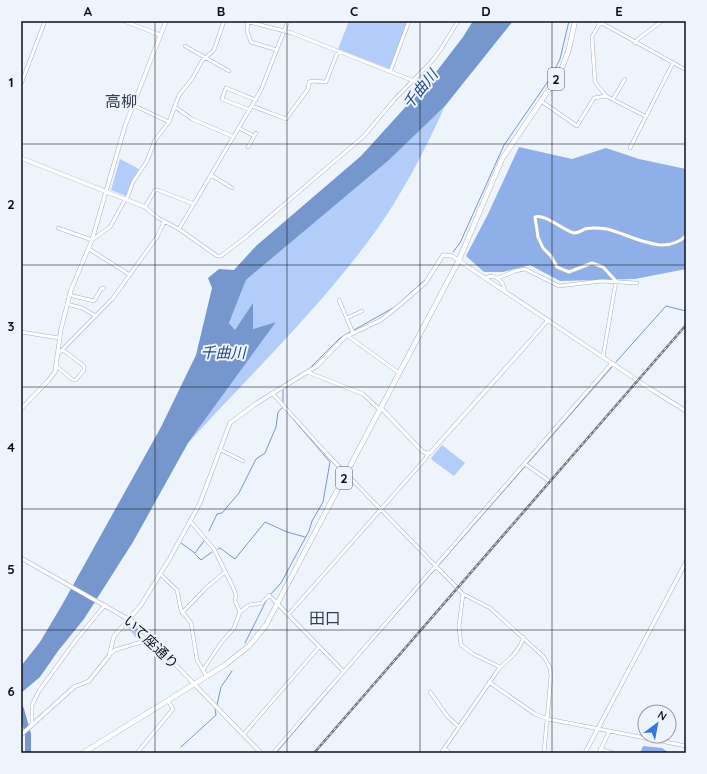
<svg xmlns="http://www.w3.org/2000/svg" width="707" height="774" font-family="Quicksand,'Noto Sans JP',sans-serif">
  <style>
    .green { fill: #b2cdf9 }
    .forest { fill: #8eafe8 }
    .water { fill: #7697ce }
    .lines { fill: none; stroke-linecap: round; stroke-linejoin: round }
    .stream { stroke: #7697ce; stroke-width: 1 }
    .river { stroke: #7697ce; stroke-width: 6 }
    .minor-casing { stroke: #a5b2c6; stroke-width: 4 }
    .tertiary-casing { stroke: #a5b2c6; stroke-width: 4.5 }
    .primary-casing { stroke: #a5b2c6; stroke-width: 5.5 }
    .minor { stroke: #fff; stroke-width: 3 }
    .tertiary { stroke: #fff; stroke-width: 3.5 }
    .primary { stroke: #fff; stroke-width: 4.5 }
    .rail-casing { stroke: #747981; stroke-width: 2.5 }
    .rail { stroke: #eef4fc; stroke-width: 1; stroke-dasharray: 3; stroke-linecap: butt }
    .grid { fill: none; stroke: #0c1118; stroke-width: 1; stroke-opacity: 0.55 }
    .labels { text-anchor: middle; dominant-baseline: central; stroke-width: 4; stroke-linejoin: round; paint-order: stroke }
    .shield { fill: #eef4fc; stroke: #50555c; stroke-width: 1 }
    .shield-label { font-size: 13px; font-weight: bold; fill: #0c1118 }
    .street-label { font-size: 14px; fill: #0c1118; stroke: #eef4fc }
    .water-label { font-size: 15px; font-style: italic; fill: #1f4688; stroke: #eef4fc }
    .quarter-label { font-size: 16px; fill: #353f50; stroke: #eef4fc }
    .neatline { fill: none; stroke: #0c1118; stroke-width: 1.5 }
    .grid-label { font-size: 13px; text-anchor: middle; font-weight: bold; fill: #0c1118 }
  </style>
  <rect width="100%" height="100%" fill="#eef4fc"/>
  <!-- green -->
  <path class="green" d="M349 21H408L390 69 338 49Z
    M445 106C425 150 403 193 375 232 321 307 250 375 188 443L276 322 253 329V304L235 330 229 323 246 280 389 160Z
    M120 159 139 169 132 180 126 196 111 190Z
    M442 445 465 463 454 476 432 460 431 458Z
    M130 623 142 633 135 637 127 625Z"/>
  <!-- forest -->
  <path class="forest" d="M519 147 572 159 606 148 639 159 686 169V269L635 279 560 281 530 265 503 272H484L466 256 488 214Z
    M643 746 662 748 669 753H640Z"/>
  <!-- water -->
  <path class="water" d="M473 21H513L445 106 389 160 246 280 229 323 235 330 253 303V329L276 322 188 443 133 542 84 619 58 651 40 677 21 693V666L40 642 62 605 161 427 196 355 212 288 208 278 219 269 234 270 256 246 361 156 430 80 463 37Z"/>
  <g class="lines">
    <!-- stream -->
    <path class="stream" d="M453 252 460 243 504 145 551 77 560 59 569 21
      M406 297 425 280
      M354 330 393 308
      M616 362 666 306 686 311
      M281 386 309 369 340 338 350 332
      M283 402V389
      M209 531 217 514 222 513 239 493 256 459 265 453 276 427 278 412 282 408
      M181 543 195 553 204 541
      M218 549 220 548 235 559 265 522 287 532 305 537
      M195 554 201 560 212 552
      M270 595 281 583 309 531 312 521 323 502 330 462 282 406
      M245 643 266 601
      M368 646 612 367
      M217 705 221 687 232 671
      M181 747 216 715 215 709
      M276 753 364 650"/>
    <!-- river -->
    <path class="river" d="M21 709 28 734V753"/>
    <!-- minor casing -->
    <g class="minor-casing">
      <path id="minor" d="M124 21 160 35
        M245 21 292 33 414 81
        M598 21 686 70
        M601 21 592 37 595 82 606 96 645 116
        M248 22 247 31 251 42 277 50
        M635 43 638 39 662 21
        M185 46 229 71
        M390 72 409 21
        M21 84 45 21
        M613 99 625 79
        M541 101 577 126 594 98 606 96
        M133 105 169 122
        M252 106 286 119 308 89 309 82 312 81 326 82 338 51
        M175 107 192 119 234 137
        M250 110 222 99 226 88 256 100
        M239 128 254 136
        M248 147 256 133
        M630 148 673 63
        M211 175 232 188
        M127 198 133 182 147 161 155 140 169 122 179 95 192 79 202 61 214 50 224 21
        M194 204 158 190H155L145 207 158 218 179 229 217 256H221L246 237 364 136 394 100 432 61 441 49 458 21
        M58 228 92 240 110 227 126 198
        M179 229 261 90 288 21
        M89 249 130 275
        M486 278 490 276C498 277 504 282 504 290
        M498 278 515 271 525 269 559 286 601 281 637 283
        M69 295 94 301 101 289 104 288
        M339 300 353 333
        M67 304 82 308 96 316
        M347 318 362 311
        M21 332 59 338
        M348 336 399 373
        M529 342 548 320
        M58 354 113 298 157 237 164 222
        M603 357 616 281 603 267 592 263 569 272 557 267 551 256 543 248 538 237 535 217C544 213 563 230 574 233 579 233 581 231 585 229 592 227 600 228 607 229 632 235 663 257 686 236
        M56 366 73 380H76L84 370V366L63 350
        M307 372 363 394 380 410
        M272 393 327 454 463 594 490 608 544 657 550 668 551 676 544 753
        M221 450 243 461
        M525 464 548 480
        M190 521 214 549 232 585 236 595 235 601 240 612 234 628 221 643 203 670
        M160 574 177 590 181 610 191 623 197 660 207 677
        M463 594 459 626 461 645 473 654 500 667
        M240 612 249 605 262 603 269 595 344 672
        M182 613 207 587 225 572
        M288 615 426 458 428 454
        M110 654 115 650 151 639
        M489 682 535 714 548 719 686 746
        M430 692 448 717 459 727
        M32 724V705L39 691 76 640 105 605
        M243 735 319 647
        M445 749 450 753
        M600 749 613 753
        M137 753 173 709 168 701
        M273 753 612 363
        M441 753 498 670C511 656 516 656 524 637
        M599 753 609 732"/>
    </g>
    <!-- tertiary casing -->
    <g class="tertiary-casing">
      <path id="tertiary" d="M21 158 145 207
        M381 408 422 451 426 453H430L529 342
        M21 409 48 381 55 372 61 329 71 290 92 240 125 126 166 21
        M21 558 135 623 261 753
        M22 734 74 687 89 681 109 656 114 636 141 605 170 558 200 503 230 423 257 403 317 366 345 337 381 320 401 304 426 282 443 255 452 256 652 390 686 411
        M585 753 686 562"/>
    </g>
    <!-- primary casing -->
    <g class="primary-casing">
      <path id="primary" d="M83 753 225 665 249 646 266 625 459 260 502 159 560 73 569 49 575 21"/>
    </g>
    <!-- minor -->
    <use href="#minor" class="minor"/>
    <!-- tertiary -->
    <use href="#tertiary" class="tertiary"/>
    <!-- primary -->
    <use href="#primary" class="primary"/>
    <!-- rail casing -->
    <g class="rail-casing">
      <path id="rail" d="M314 753 686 325"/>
    </g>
    <!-- rail -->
    <use href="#rail" class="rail"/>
  </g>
  <!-- grid -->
  <path class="grid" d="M155 21V753M287 21V753M420 21V753M552 21V753M21 144H686M21 265H686M21 387H686M21 509H686M21 630H686"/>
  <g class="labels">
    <!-- shield labels -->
    <g class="shield">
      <rect x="548" y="68" width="16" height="22" rx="3"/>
      <rect x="336" y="467" width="16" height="22" rx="3"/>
    </g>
    <g class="shield-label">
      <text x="556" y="79">2</text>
      <text x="344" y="478">2</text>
    </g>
    <!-- street labels -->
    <g class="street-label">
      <text transform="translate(151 642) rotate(44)">いて座通り</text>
    </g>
    <!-- water labels -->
    <g class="water-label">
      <text transform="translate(420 89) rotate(-51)">千曲川</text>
      <text x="223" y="352">千曲川</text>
    </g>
    <!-- quarter labels -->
    <g class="quarter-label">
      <text x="121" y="101">高柳</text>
      <text x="325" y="618">田口</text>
    </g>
  </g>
  <!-- border -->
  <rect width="707" height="774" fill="none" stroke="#eef4fc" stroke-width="44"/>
  <!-- north arrow -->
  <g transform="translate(657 724) rotate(32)"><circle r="19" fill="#eef4fc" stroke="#9499a1"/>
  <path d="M0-3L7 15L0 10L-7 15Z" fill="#3676e4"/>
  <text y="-6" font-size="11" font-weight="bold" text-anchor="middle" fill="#0c1118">N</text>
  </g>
  <rect x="22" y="22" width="663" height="730" class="neatline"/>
  <g class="grid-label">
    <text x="88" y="16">A</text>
    <text x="221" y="16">B</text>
    <text x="354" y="16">C</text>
    <text x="486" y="16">D</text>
    <text x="619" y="16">E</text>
    <text x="11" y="87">1</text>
    <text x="11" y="209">2</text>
    <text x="11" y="331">3</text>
    <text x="11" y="452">4</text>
    <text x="11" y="574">5</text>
    <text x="11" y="696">6</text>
  </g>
</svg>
